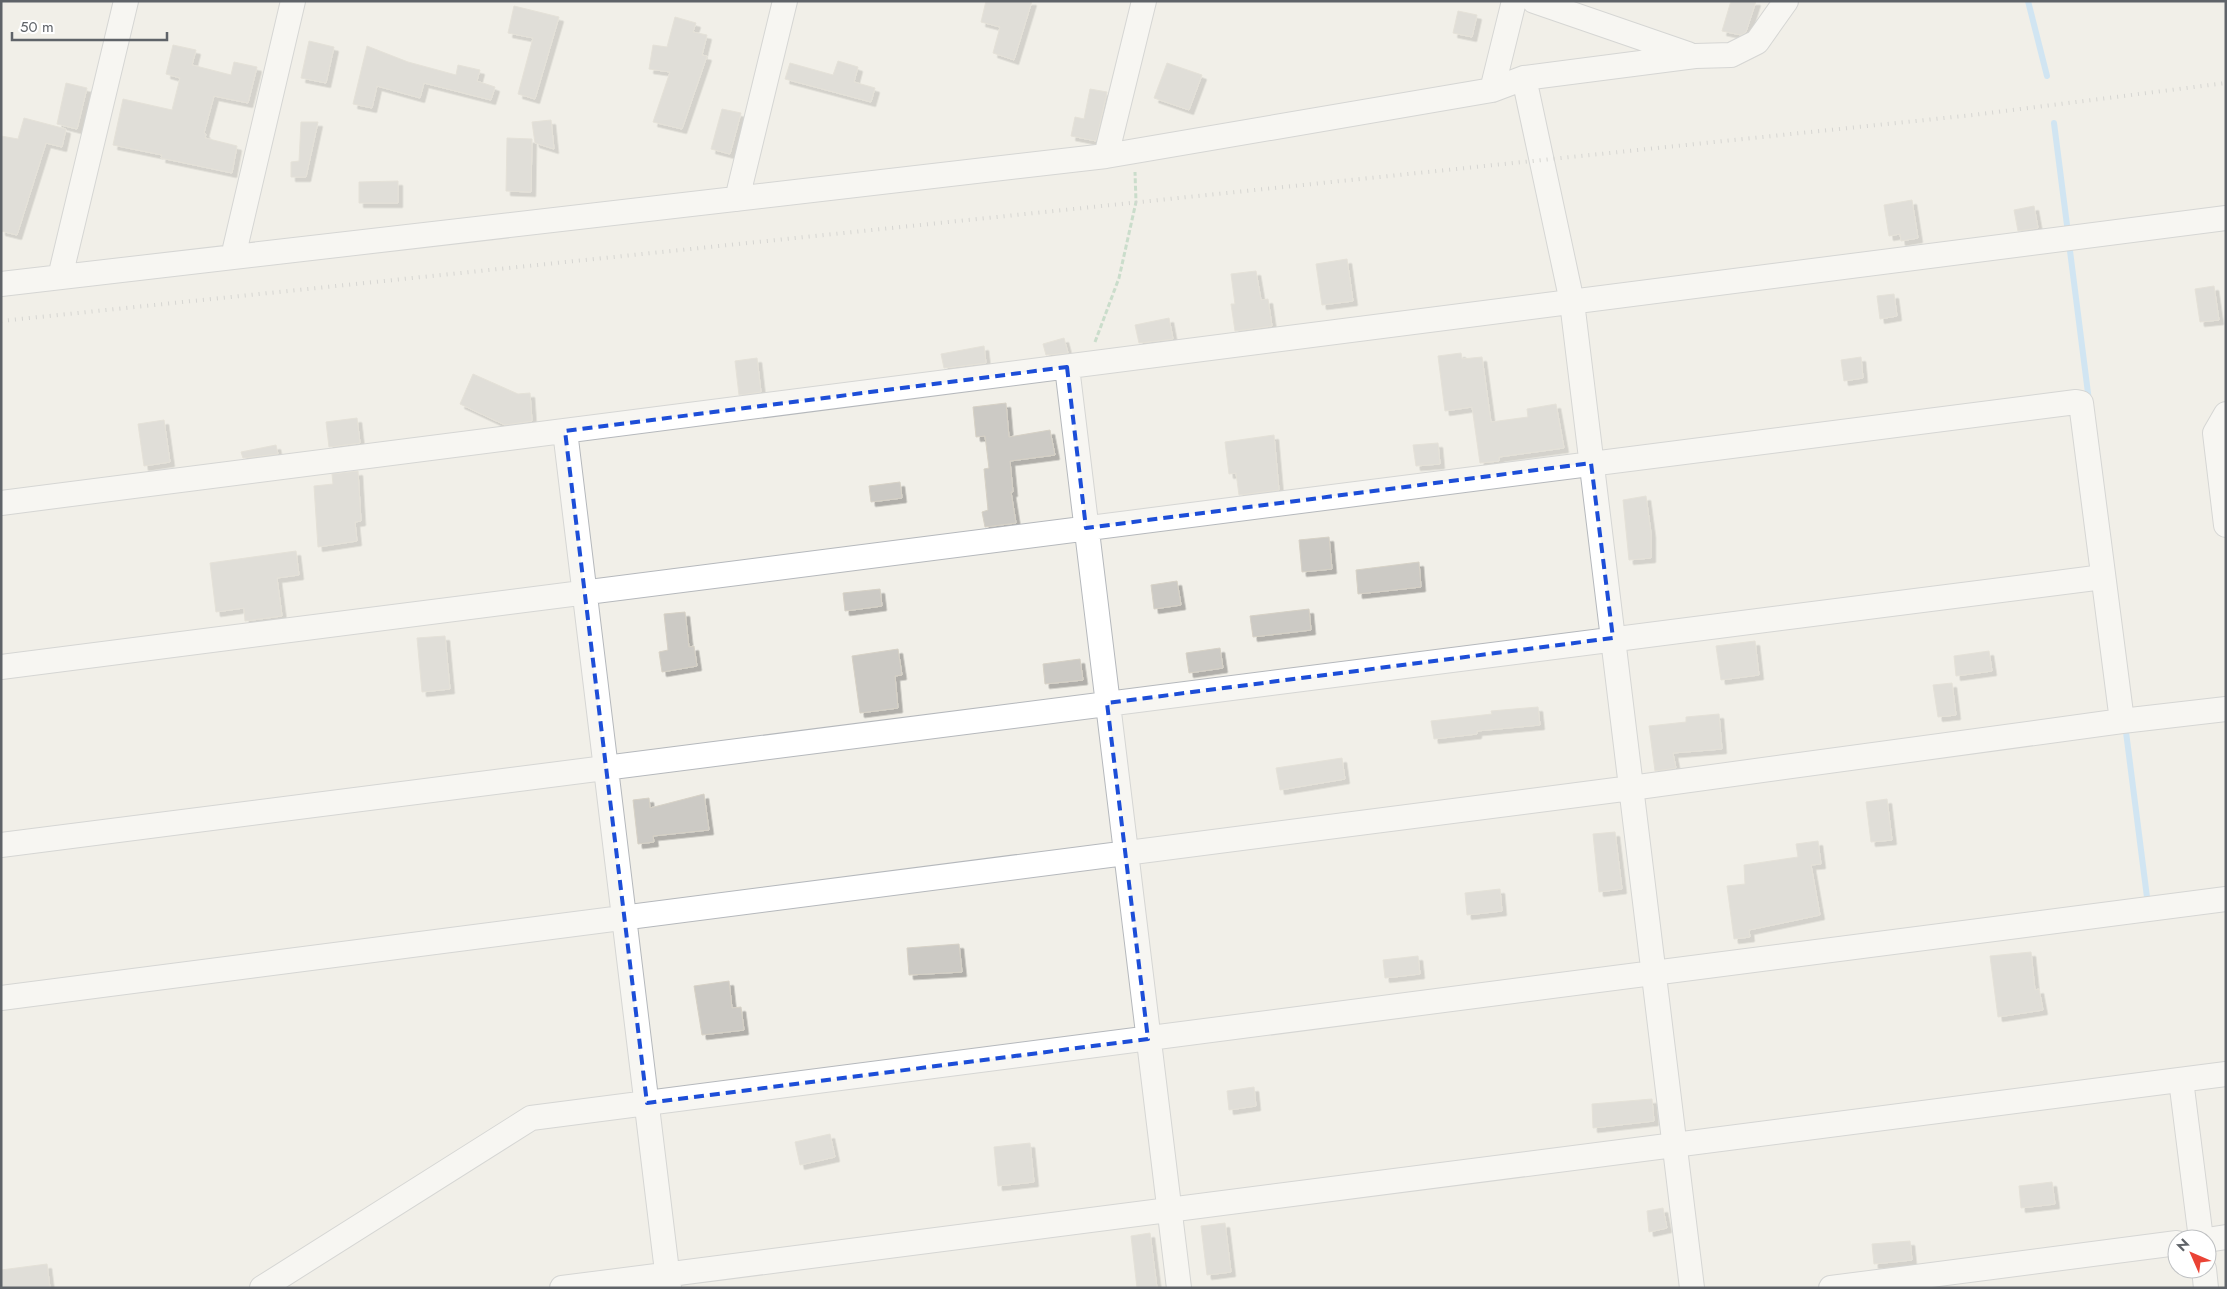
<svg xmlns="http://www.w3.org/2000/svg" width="2227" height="1289" font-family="Jost,sans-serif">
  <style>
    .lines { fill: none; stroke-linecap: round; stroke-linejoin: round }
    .stream { stroke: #aadaff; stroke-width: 6 }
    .building { fill: #cccac5; stroke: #d6d1c6; filter: url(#shadow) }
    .street-casing { stroke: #b5b8bc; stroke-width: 26 }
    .path { stroke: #9cc7a9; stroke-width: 3; stroke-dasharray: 5 2.5; stroke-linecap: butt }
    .street { stroke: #fff; stroke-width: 24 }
    .rail { stroke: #b6b7b8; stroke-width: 4; stroke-dasharray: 1 6; stroke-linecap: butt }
    .marked { fill: none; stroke: #1d4ed8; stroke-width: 4; stroke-dasharray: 10 6; stroke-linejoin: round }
  </style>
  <defs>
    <filter id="shadow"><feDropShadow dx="4.5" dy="4.5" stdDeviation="0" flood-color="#0004"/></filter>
  </defs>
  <rect width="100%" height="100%" fill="#f1efe8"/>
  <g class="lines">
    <!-- stream -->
    <path class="stream" d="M2028 1 2047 76
      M2054 123 2068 233
      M2069 243 2089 401
      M2125 724 2148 905"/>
  </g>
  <!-- building -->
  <path class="building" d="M986 1H1032L1014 60 993 53 1000 27 981 22Z
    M1731 1H1756L1746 32 1741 35 1722 31Z
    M514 6 559 17 535 99 518 94 533 38 508 33Z
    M1458 11 1477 15 1472 37 1453 33Z
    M675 17 696 23 693 32 707 35 702 55 707 56 682 129 653 122 670 72 649 69 653 45 667 47Z
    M309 41 334 47 326 83 301 78Z
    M173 45 196 50 192 65 231 75 234 62 257 67 248 103 214 96 204 133 206 134 205 138 237 146 232 173 161 158 162 155 113 145 123 99 172 110 180 78 166 74Z
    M367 46 408 62 456 75 458 65 480 70 477 81 495 87 491 100 424 83 420 98 377 86 372 108 353 104Z
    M838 61 858 67 854 82 875 88 871 102 785 79 790 63 833 75Z
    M1167 63 1202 75 1189 110 1154 98Z
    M66 83 87 88 77 129 57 124Z
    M1090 89 1107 92 1096 141 1071 136 1075 117 1084 119Z
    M722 109 741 113 730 154 711 149Z
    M24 118 66 129 62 147 46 143 17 235 1 231V136L18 139Z
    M551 120 554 149 535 143 532 122Z
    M301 122H318L306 177H291V162L299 161Z
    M507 138 532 139 531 192 506 191Z
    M398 181V203H359V182Z
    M1912 200 1918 238 1901 241 1900 234 1889 236 1884 205Z
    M2034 206 2038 228 2018 231 2014 210Z
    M1347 259 1353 301 1322 305 1316 264Z
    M1256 271 1261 300 1268 299 1272 326 1235 331 1231 304H1235L1231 274Z
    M2214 286 2219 320 2200 322 2195 289Z
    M1894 294 1897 316 1880 319 1877 296Z
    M1169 318 1173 339 1139 343 1135 325Z
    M1064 338 1068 353 1046 355 1043 344Z
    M984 346 986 363 944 368 941 354Z
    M1461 353 1462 359 1482 357 1491 422 1528 417 1527 409 1556 404 1564 448 1499 457V461L1480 463 1472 407 1445 411 1438 356Z
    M1861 357 1863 378 1844 381 1841 360Z
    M757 358 761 392 739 395 735 361Z
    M473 374 518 394 530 393 532 421 505 425 460 404Z
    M1006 403 1009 437 1050 430 1055 455 1010 461 1013 492H1011L1016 523 985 527 982 512 988 510 984 469 989 468 985 436 976 437 973 407Z
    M357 418 360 443 329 447 326 422Z
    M164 420 170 462 144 466 138 424Z
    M1274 435 1279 490 1239 495 1236 473 1229 474 1225 442Z
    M1438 443 1440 464 1416 466 1413 445Z
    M276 445 278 454 243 458 241 452Z
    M358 471 361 521 355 522 357 541 318 547 314 486 333 484 332 474Z
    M900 482 902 498 871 502 869 486Z
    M1646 496 1651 533V558L1629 560 1623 500Z
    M1329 537 1332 569 1302 572 1299 540Z
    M296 551 299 575 277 578 282 616 245 621 244 608 216 612 210 563Z
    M1419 562 1421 587 1358 594 1356 570Z
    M1177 581 1181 605 1154 609 1151 585Z
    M880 589 882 606 845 611 843 593Z
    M1309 609 1311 630 1253 637 1250 616Z
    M685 612 689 647 694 646 697 666 662 672 659 652 668 650 664 614Z
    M445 636 450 689 422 692 417 638Z
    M1755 641 1759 675 1721 680 1716 646Z
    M1220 648 1223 668 1189 673 1186 653Z
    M898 649 902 675 895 676 898 708 860 713 852 656Z
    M1989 651 1992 671 1956 676 1954 656Z
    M1080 659 1083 680 1045 684 1043 664Z
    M1952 683 1956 715 1938 717 1933 685Z
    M1538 707 1540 725 1477 731V734L1434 739 1431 721 1492 714 1491 711Z
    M1719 714 1722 749 1673 753 1676 768 1655 771 1649 726 1686 722V717Z
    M1342 758 1345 779 1280 790 1276 768Z
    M704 794 709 830 653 836 654 842 638 844 633 800 649 798 650 808Z
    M1887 799 1892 840 1871 842 1866 802Z
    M1615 832 1622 889 1599 892 1593 834Z
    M1818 841 1821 864 1811 865 1820 915 1749 930 1750 937 1734 939 1727 886 1745 884 1744 865 1798 857 1796 844Z
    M1500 889 1502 911 1467 915 1465 893Z
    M959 944 962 972 909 975 907 948Z
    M2031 952 2035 990 2039 989 2043 1010 1998 1017 1990 956Z
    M1418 956 1420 974 1385 978 1383 960Z
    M729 981 732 1008 741 1007 744 1030 702 1035 694 986Z
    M1254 1087 1256 1106 1229 1110 1227 1091Z
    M1652 1099 1654 1121 1593 1128 1592 1104Z
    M830 1134 835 1157 800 1165 795 1142Z
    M1030 1143 1034 1182 998 1186 994 1147Z
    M2052 1182 2055 1204 2021 1208 2019 1186Z
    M1663 1208 1667 1228 1649 1232 1647 1211Z
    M1225 1223 1231 1272 1207 1275 1201 1226Z
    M1150 1233 1157 1288H1137L1131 1236Z
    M1910 1241 1912 1260 1874 1264 1872 1244Z
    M47 1264 50 1288H1V1270Z"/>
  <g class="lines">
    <!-- street casing -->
    <g class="street-casing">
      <path id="street" d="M1534 1 1688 54
        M1524 78 1572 302 1692 1288
        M1492 90 1514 1
        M1106 156 1144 1
        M737 199 785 1
        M233 257 293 1
        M60 277 126 1
        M1 284 1106 156 1492 90 1524 78 1695 56 1731 55 1757 42 1786 1
        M1067 367 1179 1288
        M2226 414 2215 433 2226 525
        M565 431 669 1288
        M1 503 2226 218
        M1 667 2076 402 2081 403 2122 721
        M1 845 2103 577
        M1 998 1631 788 2122 721 2226 709
        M2181 1080 2201 1239
        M2207 1240 2226 1237
        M2204 1269 2206 1288
        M262 1288 531 1118 2226 899
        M562 1288 2226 1074
        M1831 1288 2177 1243"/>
    </g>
    <!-- path -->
    <path class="path" d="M1095 342 1119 278 1136 202 1135 172"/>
    <!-- street -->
    <use href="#street" class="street"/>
    <!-- rail -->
    <path class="rail" d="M1 321 1973 115 2226 83"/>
  </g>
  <!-- marked area -->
  <path d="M0 0H2227V1289H0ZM1067 367 1086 528 1591 463 1613 638 1107 703 1148 1039 647 1103 565 431Z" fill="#f1efe8" fill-opacity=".55" fill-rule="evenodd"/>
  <path class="marked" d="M1067 367 1086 528 1591 463 1613 638 1107 703 1148 1039 647 1103 565 431Z"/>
  <!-- border -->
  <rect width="2227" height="1289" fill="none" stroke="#5f6368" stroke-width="5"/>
  <!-- north arrow -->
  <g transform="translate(2192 1254) rotate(315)"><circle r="24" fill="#ffffff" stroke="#bfc1c3"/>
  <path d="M0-4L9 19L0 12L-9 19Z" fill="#ea4335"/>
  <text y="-8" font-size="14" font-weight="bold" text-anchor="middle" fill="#5f6368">N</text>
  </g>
  <!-- scale -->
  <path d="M12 32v8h155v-8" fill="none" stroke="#5f6368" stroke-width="2.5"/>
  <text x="20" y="32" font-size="15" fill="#5f6368" stroke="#ffffff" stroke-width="4" paint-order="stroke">50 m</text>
</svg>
